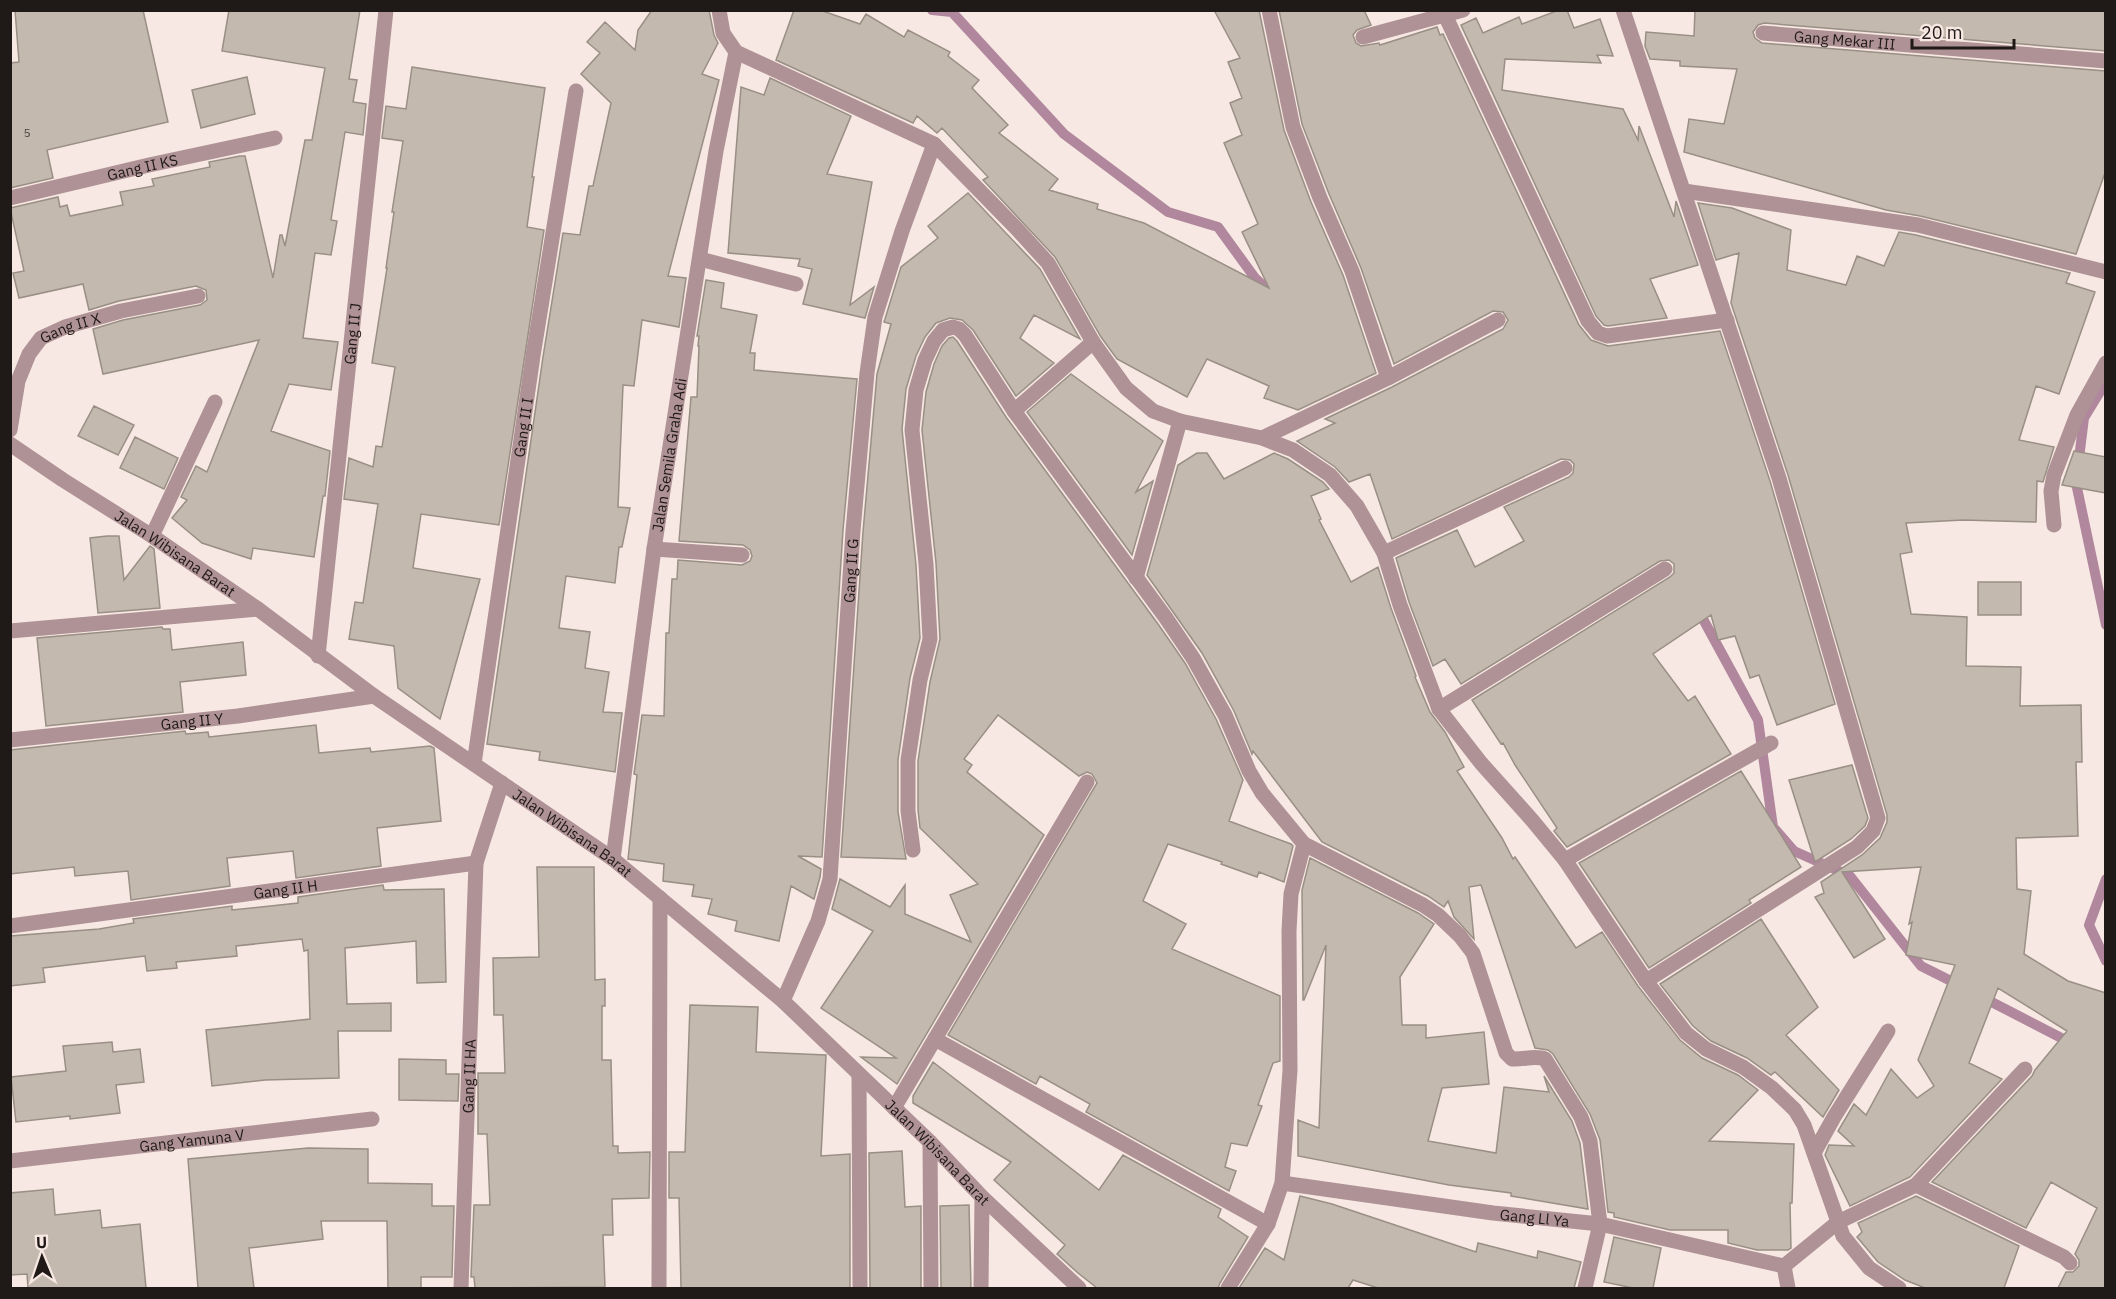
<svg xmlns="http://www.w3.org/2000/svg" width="2116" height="1299" font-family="'IBM Plex Sans',sans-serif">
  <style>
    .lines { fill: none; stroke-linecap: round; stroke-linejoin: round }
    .stream { stroke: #b0879d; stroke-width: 10 }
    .building { fill: #c3b9ae; stroke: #998f85; stroke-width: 1.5 }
    .minor { stroke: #af9295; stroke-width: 15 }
    .labels { text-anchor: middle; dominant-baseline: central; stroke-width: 4.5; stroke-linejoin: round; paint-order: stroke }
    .number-label { font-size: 12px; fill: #48413d }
    .street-label { font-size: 15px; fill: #1f1917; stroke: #f8e8e3 }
  </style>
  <rect width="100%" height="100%" fill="#f8e8e3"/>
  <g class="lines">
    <!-- stream -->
    <path class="stream" d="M932 10 952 12 1064 134 1168 212 1218 227 1255 278 1271 293
      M2106 382 2084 418 2076 483 2106 625
      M1697 608 1758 720 1773 827 1794 851 1850 876 1921 966 1961 986
      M2106 879 2089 925 2106 961
      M1980 996 2073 1044"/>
  </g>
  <!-- building -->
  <path class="building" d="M15 10H143L168 122 47 150 53 178 10 188V63L19 62Z
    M229 10H360L349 79 357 80 353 102 366 104 363 135 345 132 331 220 337 221 331 255 315 253 303 338 338 342 331 390 289 384 271 431 330 451 325 496H323L314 557 253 548 251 559 202 543 172 518 187 500 181 497 196 466 207 472 259 340 103 374 93 329 123 320 200 305 207 300 206 290 196 286 119 301 89 310 83 284 19 298 13 273 24 271 10 208 58 197 60 207 67 205 70 216 123 205 120 192 154 186 152 179 210 167 209 162 240 156H245L273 278 280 235H282L285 246 305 140H312L325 68 222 51Z
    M652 10H709L714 35 718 43 702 74 719 80 668 276 686 278 679 327 642 320 634 386 623 385 618 507 630 508 622 547H619L615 583 566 576 559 628 590 632 585 668 609 672 603 712 622 713 615 772 539 760 540 752 487 744 543 357 563 233 580 235 589 186H593L611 103 581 74 600 53 587 42 605 22 635 50 638 30Z
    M794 10H820L860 24 866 14 904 37 908 30 950 52 948 56 979 80 972 88 1008 125 999 133 1058 179 1049 190 1098 204 1097 209 1144 223 1269 288 1242 232 1258 224 1224 143 1242 135 1230 103 1242 98 1228 62 1240 58 1214 10H1259L1284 130 1311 202 1343 275 1376 373 1298 410 1264 398 1269 386 1207 359 1187 397 1117 359 1101 337 1055 257 983 180 988 177 942 128 937 133 917 116 913 123 776 60Z
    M1279 10H1364L1371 25 1357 30 1353 35 1356 43 1361 46 1379 43 1380 45 1437 27 1440 35 1443 34 1579 325 1591 340 1608 346 1720 331 1770 481 1835 704 1777 725 1759 675 1750 678 1735 636 1718 640 1711 615 1653 654 1688 701 1695 696 1731 754 1567 847 1554 831 1557 828 1515 765 1503 743 1501 744 1472 700 1670 577 1674 573V564L1669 560 1660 561 1461 684 1445 659 1433 666 1409 602 1396 558 1457 530 1475 567 1524 541 1504 507 1569 477 1573 473 1574 464 1570 460 1561 459 1392 539 1370 474 1349 482 1335 467 1297 441 1335 423 1325 419 1392 387 1503 329 1508 320 1503 312 1493 311 1394 364 1361 268 1329 194 1302 124Z
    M1559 10H1567L1574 28 1600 19 1613 56 1597 55 1601 63 1505 59 1502 90 1623 109 1638 140 1639 126 1674 217 1676 201 1698 265 1650 279 1667 318 1608 326 1604 325 1596 316 1461 25 1476 18 1483 33 1519 17 1522 24Z
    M1695 10H2106V51L1764 23 1758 25 1753 32 1755 38 1762 43 2106 71V170L2076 254 1920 216 1886 210 1684 152 1689 119 1724 124 1737 69 1680 66V61L1650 59 1645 46 1646 32 1694 36Z
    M412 67 545 88 532 177H534L527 227 544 230 499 525 421 514 413 568 480 579 440 719 398 688 394 646 349 639 355 602 363 603 378 504 344 499 349 458 373 467 376 446 382 447 395 367 372 363 387 268H386L394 212H392L403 141 382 138 386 106 406 109Z
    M247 77 255 114 201 128 192 90Z
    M770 78 851 116 827 174 872 182 850 305 874 287 865 318 803 304 812 269 798 266 800 259 728 253 741 87 764 95Z
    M968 193 1040 269 1080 339 1034 315 1020 338 1054 363 1016 396 973 330 962 320 950 318 936 323 925 337 916 356 906 389 902 429 916 565 920 638 910 678 898 760V812L906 859 841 857 863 532 877 374 891 324 884 322 885 319 901 267 938 238 928 226Z
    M1698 203 1732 208 1791 230 1787 270 1846 285 1857 256 1884 266 1899 232 1916 235 2070 273 2066 283 2095 292 2059 394 2036 386 2019 440 2054 447 2043 482 2037 481 2036 522 1963 520 1906 523 1912 552 1900 554 1911 614 1967 617 1966 666 2021 667 2020 706 2081 705 2082 762H2076L2078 836 2016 838 2017 889 2031 891 2024 954 2068 981 2106 993V1288H2058L2066 1272H2073L2079 1266V1260L2075 1254 2097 1208 2051 1182 2026 1228 1932 1182 2032 1076 2035 1070 2067 1031 1998 988 1969 1063 2002 1079 1910 1177 1850 1206 1825 1155 1829 1145 1854 1146 1838 1131 1854 1104 1866 1115 1891 1069 1917 1098 1934 1086 1918 1060 1955 965 1906 955 1912 922 1909 924 1921 867 1842 872 1885 939 1854 958 1815 897 1824 893 1821 882 1862 855 1880 838 1887 822V815L1788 475 1731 303 1739 253 1716 260Z
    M706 280 724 283 721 308 757 315 750 353H755L754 370 857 379 843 530 822 857 798 856 821 869 820 877 814 899 791 886 779 941 735 931 737 921 708 914 712 899 692 896 694 885 663 881 664 864 628 859 637 775 634 774 642 715 664 716 666 633H669L672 579H677L678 560 742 565 750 561 752 556 750 550 743 545 679 541 691 397H697L699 346H698L699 336H697Z
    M953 337 957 341 1006 417 1158 624 1185 663 1216 719 1243 780 1229 821 1291 844 1293 846 1284 882 1259 872 1257 877 1221 864 1222 862 1168 844 1143 901 1186 924 1172 949 1280 996V1061L1273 1063 1258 1105 1262 1106 1247 1146 1231 1143 1225 1167 1236 1171 1229 1191 1086 1112 1090 1104 1040 1076 1036 1084 948 1035 1097 783 1092 774 1087 772 1079 776 998 715 964 759 972 765 967 772 1044 835 897 1084 861 1057 896 1058 821 1008 873 931 832 909 840 879 890 907 905 885V914L971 942 950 895 978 884 920 828 918 810V761L930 682 940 639 936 563 922 430 926 392 934 364 942 346 949 338Z
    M1071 374 1163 441 1136 492 1153 481 1132 555 1027 412Z
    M94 406 134 425 118 455 78 436Z
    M135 437 178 458 164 489 120 468Z
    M2074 451 2106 457V493L2062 485Z
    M1197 453H1207L1224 479 1274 453 1288 459 1323 482 1329 489 1311 496 1321 519 1319 520 1351 582 1378 567 1391 608 1416 676 1415 677 1430 712 1445 732 1464 767 1457 771 1502 838 1513 859 1515 857 1576 948 1602 932 1638 986 1680 1040 1702 1058 1738 1075 1758 1090 1709 1141 1794 1144 1792 1203H1790L1791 1248 1788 1250H1757L1728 1243V1230H1670L1614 1217V1213L1608 1212 1600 1140 1590 1114 1553 1054 1548 1050 1535 1048 1481 885 1469 887 1474 939 1454 917 1448 901 1444 907 1428 896 1322 842 1253 751 1252 754 1234 711 1202 653 1147 575 1178 465Z
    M107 536H119L124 580 150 546 154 549 160 608 98 613 90 538Z
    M1978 582H2021V615H1978Z
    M162 627 163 629H170L172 650 243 642 246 675 180 682 183 712 46 726 37 638Z
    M316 725 319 753 370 748 371 752 430 746 434 748 441 821 377 828 381 866 296 878 293 851 227 858 230 886 131 900 128 871 75 876 74 867 10 874V750L185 731 186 734 208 732 209 737Z
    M1852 765 1868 818 1865 826 1851 839 1815 862 1789 780Z
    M1741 771 1801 867 1749 900 1751 903 1649 968 1579 863Z
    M1310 858 1418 913 1434 924 1400 977 1402 1025H1426V1038L1484 1032 1489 1084 1442 1088 1428 1141 1496 1153 1504 1087 1549 1092 1544 1076 1572 1121 1580 1143 1588 1209 1511 1196V1193L1449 1185 1298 1156V1120L1319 1128 1326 945 1304 1000H1303L1302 890Z
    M537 867H594L595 980 605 979V1006H602V1060H611L613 1146H618V1153L650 1152 649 1198 612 1199 613 1235H603L605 1287 475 1288 474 1277H471L474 1205H490L487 1134H478V1073H505L503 1015H494L493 958 539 957Z
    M383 885 384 890 444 889 446 982 417 983 416 941 345 948 347 1004 391 1003V1031H338L339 1078 265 1080 212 1086 206 1030 310 1019 308 950 304 951 302 939 236 946 237 956 176 962 177 968 147 971 145 956 43 968 45 982 10 986V936L99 929 134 923 133 919 232 906V910L298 903V897Z
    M1761 919 1818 1007 1786 1035 1839 1090 1823 1117 1775 1072 1771 1075 1747 1058 1711 1041 1693 1026 1660 984Z
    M690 1005 758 1007 756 1052 826 1055 821 1156 850 1154V1288H681L679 1198H669V1152H685Z
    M112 1042 113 1052 140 1049 144 1082 116 1085 120 1113 70 1119V1116L16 1122 11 1077 66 1071 63 1046Z
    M399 1059 446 1060V1074H459L458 1101 399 1100Z
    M933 1062 1099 1190 1123 1155 1221 1209 1218 1217 1248 1237 1220 1283 1218 1288H1097L1078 1273 1057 1254 1065 1245 994 1180 1011 1162 913 1103V1096Z
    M308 1148 368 1149V1183L432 1184V1206H454L452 1277H421V1288H388L387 1221H321L323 1239 249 1248 254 1288H198L188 1159Z
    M902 1151 905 1207 921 1206V1288H870L869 1153Z
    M53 1189 55 1215 100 1210 102 1228 140 1224 146 1288H28L27 1274 10 1275V1193Z
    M1300 1196 1332 1204 1476 1252 1478 1243 1537 1258 1538 1251 1581 1262 1574 1288H1378L1353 1280 1348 1288H1239L1265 1248 1284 1260Z
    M1916 1196 2019 1246 2004 1288H1925L1905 1280 1878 1262 1857 1237 1862 1232 1858 1223Z
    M969 1205 971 1288H941L940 1206Z
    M1614 1237 1661 1248 1653 1288H1633L1604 1282Z"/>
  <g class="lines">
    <!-- minor -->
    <g class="minor">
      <path d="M719 10 723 33 736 52 934 144 1017 229 1048 263 1093 342 1126 388 1153 411 1180 421 1262 438 1293 450 1330 475 1357 506 1384 553 1400 605 1439 709 1481 763 1532 820 1565 860 1646 981 1686 1033 1706 1049 1743 1067 1772 1088 1795 1110 1804 1125 1843 1236 1869 1268 1899 1288"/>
      <path d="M1269 10 1293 127 1320 198 1352 271 1388 378"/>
      <path d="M1623 10 1779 478 1878 818 1873 831 1857 847 1646 981"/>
      <path d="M1445 15 1588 321 1598 333 1607 336 1727 320"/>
      <path id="s1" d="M1763 33 2106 61"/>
      <path d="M1363 37 1463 10"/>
      <path d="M1684 191 1918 225 2106 272"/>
      <path id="s2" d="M10 198 149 165 275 138"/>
      <path d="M700 259 796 284"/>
      <path d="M1014 411 1093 342"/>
      <path id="s3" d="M10 430 18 381 29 354 41 338 65 327 121 311 198 296"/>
      <path d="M1262 438 1388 378 1498 320"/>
      <path id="s4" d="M10 444 63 480 152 536 258 609 374 696 613 859 783 1001 930 1142 982 1197 1079 1288"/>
      <path d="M2054 525 2051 491 2054 475 2077 415 2106 363"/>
      <path d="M152 536 215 402"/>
      <path d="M654 549 742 555"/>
      <path d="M1384 553 1565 468"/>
      <path d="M1136 578 1180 421"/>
      <path d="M10 631 258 609"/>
      <path id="s5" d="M318 656 386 10"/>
      <path d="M1439 709 1665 569"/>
      <path id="s6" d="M10 740 238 716 374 696"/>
      <path id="s7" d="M474 764 533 356 576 91"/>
      <path d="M1304 844 1423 905 1438 915 1460 936 1473 953 1506 1053 1512 1059C1523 1060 1535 1055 1545 1059L1581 1117 1590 1141 1600 1224 1585 1288"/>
      <path d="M913 850 908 811V760L920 680 930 639 926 564 912 430 916 390 925 360 934 341 943 330 953 327 959 329 965 335 1014 411 1166 618 1193 658 1225 715 1249 771 1262 793 1304 844 1291 894 1289 931 1290 1070 1282 1183 1268 1224 1228 1288"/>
      <path id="s8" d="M613 859 654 549 716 151 736 52"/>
      <path d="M1565 860 1771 743"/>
      <path id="s9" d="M10 926 476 863"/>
      <path id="s10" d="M783 1001 818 921 830 879 853 531 867 373 875 317 902 231 934 144"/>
      <path d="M935 1039 1268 1224"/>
      <path d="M859 1075 860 1288"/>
      <path d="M894 1108 1087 782"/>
      <path d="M930 1142 931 1288"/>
      <path d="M1814 1153 1834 1117 1888 1031"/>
      <path id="s11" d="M10 1161 372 1119"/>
      <path id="s12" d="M1282 1183 1493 1213 1600 1224 1784 1266"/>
      <path d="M1916 1185 2064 1257 2070 1263"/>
      <path id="s13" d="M461 1288 476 863 502 783"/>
      <path d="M659 1288 660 898"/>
      <path d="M981 1288 982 1197"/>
      <path d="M1788 1288 1784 1266 1838 1222 1916 1185 2025 1069"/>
    </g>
  </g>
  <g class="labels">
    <!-- number labels -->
    <g class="number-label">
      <text x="27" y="132">5</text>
    </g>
    <!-- street labels -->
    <g class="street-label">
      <text stroke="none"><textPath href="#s1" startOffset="82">Gang Mekar III</textPath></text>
      <text stroke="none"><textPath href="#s2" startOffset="136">Gang II KS</textPath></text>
      <text stroke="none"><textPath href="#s3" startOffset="130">Gang II X</textPath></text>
      <text stroke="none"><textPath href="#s5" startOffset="324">Gang II J</textPath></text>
      <text stroke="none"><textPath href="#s7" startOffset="340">Gang II I</textPath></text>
      <text stroke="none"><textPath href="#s8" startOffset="408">Jalan Semila Graha Adi</textPath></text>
      <text stroke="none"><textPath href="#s4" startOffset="198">Jalan Wibisana Barat</textPath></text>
      <text stroke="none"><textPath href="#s10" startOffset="440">Gang II G</textPath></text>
      <text stroke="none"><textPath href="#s6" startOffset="183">Gang II Y</textPath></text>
      <text stroke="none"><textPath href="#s4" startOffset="684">Jalan Wibisana Barat</textPath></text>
      <text stroke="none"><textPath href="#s9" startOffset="278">Gang II H</textPath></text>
      <text stroke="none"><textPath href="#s13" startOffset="212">Gang II HA</textPath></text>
      <text stroke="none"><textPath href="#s11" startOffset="183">Gang Yamuna V</textPath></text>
      <text stroke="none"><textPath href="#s4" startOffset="1170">Jalan Wibisana Barat</textPath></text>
      <text stroke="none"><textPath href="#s12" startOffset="255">Gang Ll Ya</textPath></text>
    </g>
  </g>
  <!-- border -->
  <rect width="2116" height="1299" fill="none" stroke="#1f1917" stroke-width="24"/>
  <!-- north arrow -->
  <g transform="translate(42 1257) rotate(358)" stroke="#f8e8e3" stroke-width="4.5" paint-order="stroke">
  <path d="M0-4.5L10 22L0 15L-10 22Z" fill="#1f1917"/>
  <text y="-9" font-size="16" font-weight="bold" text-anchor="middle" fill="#1f1917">U</text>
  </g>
  <!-- scale -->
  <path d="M1912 39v9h102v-9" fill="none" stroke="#1f1917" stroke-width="3"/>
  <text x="1921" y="39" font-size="18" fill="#1f1917" stroke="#f8e8e3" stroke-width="4.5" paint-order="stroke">20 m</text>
</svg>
